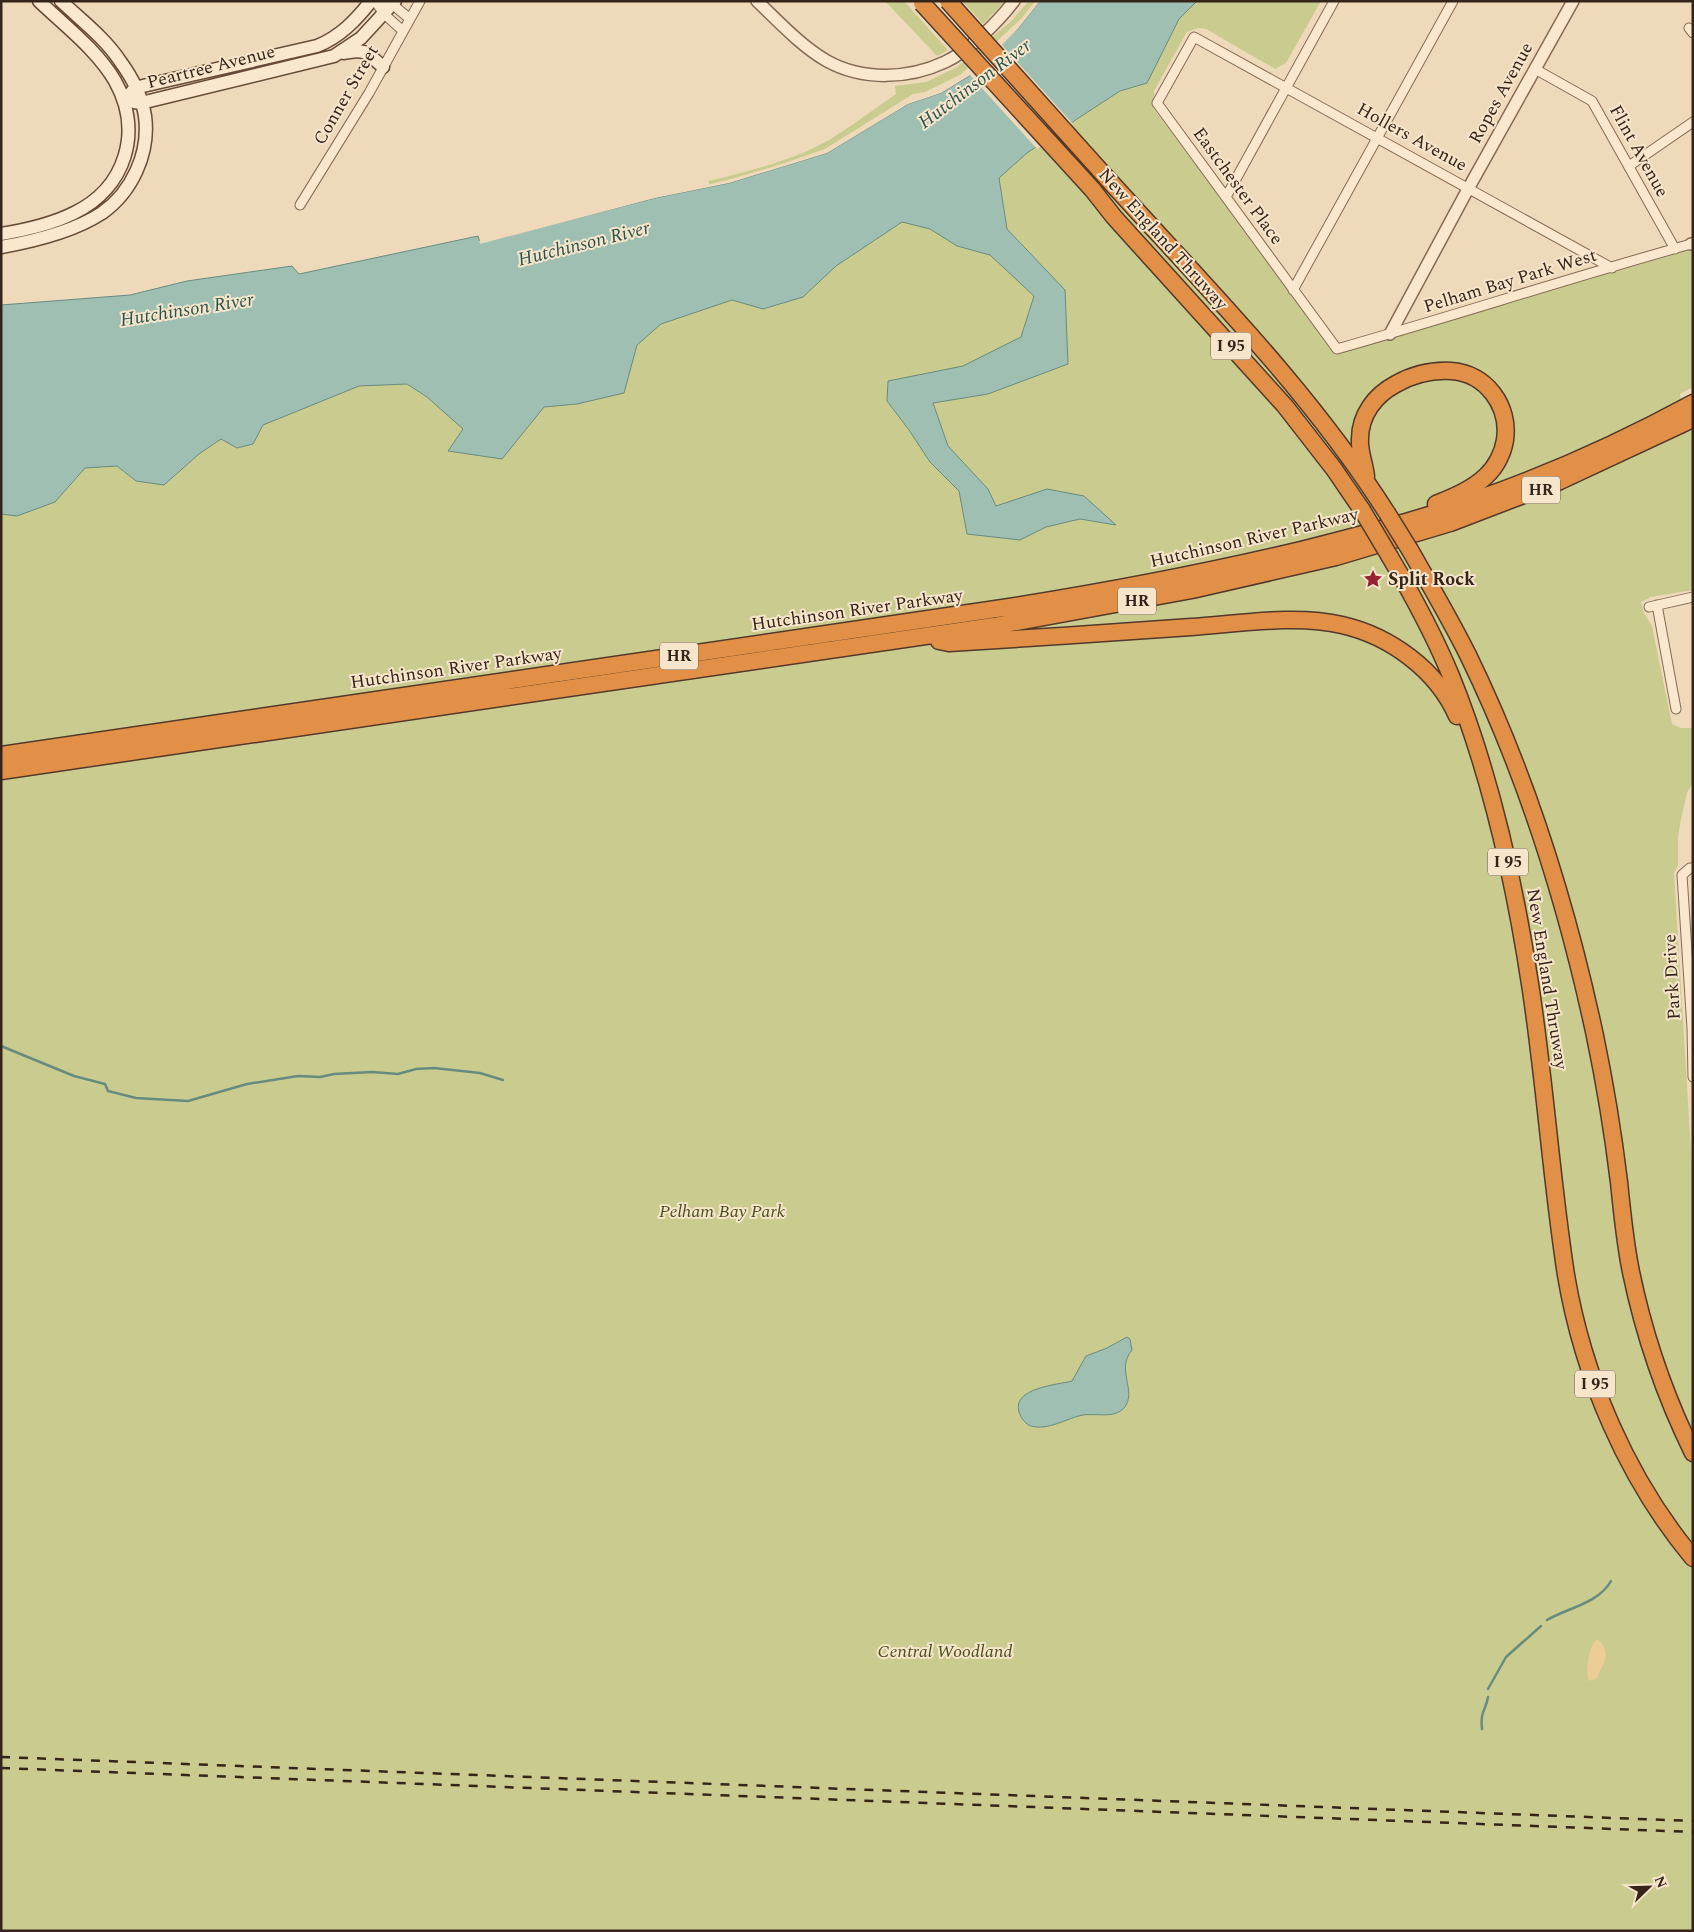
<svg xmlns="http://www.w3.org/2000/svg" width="1694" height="1932" font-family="Spectral,serif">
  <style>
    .green { fill: #cacc8f }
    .sand { fill: #eccd96 }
    .water { fill: #9fbfb3; stroke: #678c7f }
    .pier { fill: #eedabb }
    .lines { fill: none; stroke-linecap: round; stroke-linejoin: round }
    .stream { stroke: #678c7f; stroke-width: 2.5 }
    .minor-casing { stroke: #856a55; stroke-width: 11 }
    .tertiary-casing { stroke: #856a55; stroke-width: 14 }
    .secondary-casing { stroke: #674b38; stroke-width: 15 }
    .motorway-casing { stroke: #52392a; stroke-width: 19 }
    .minor { stroke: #f9e8ce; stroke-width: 9 }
    .tertiary { stroke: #f9e8ce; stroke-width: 11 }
    .secondary { stroke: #f9e8ce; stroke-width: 12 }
    .motorway { stroke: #e29047; stroke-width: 16 }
    .rail { stroke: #34241a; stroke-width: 2.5; stroke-dasharray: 9 9; stroke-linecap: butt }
    .motorway-bridge-casing { stroke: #52392a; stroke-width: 19; stroke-linecap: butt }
    .motorway-bridge { stroke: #e29047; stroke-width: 16 }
    .labels { text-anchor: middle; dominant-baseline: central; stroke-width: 4; stroke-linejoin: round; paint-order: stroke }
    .shield { fill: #f6e5ca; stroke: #6e5e4f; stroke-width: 1 }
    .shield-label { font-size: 16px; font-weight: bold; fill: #34241a }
    .street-label { font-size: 18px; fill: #34241a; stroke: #f6e5ca }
    .poi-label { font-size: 18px; font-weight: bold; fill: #34241a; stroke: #f6e5ca; text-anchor: start }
    .park-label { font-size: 18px; font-style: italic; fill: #495120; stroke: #f6e5ca }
    .water-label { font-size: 19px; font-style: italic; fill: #29544e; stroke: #f6e5ca }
  </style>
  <rect width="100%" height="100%" fill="#eedabb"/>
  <!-- green -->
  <path class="green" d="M885 1H904L948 50 937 56Z
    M962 1H1005L983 24Z
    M1029 1H1035L1022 18 960 75 925 92 913 94 825 149 761 171 710 185 708 181C749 171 792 161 829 140 852 126 874 109 896 94L895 86 926 82 957 67 1010 22Z
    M1197 1H1321L1286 63 1275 69 1206 29 1198 28 1187 32 1154 91V109L1333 350 1337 353 1343 351 1693 249V387L1680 394 1687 433 1693 430V590L1651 597 1641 602 1644 613 1652 626 1672 724 1681 728H1693V782L1687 793 1681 819 1678 837V865L1674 873 1693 1183V1931H1V443L998 178 1027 153 1080 117 1120 91 1147 82 1179 19Z"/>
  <!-- sand -->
  <path class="sand" d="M1597 1639C1613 1652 1603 1664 1597 1678L1589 1681C1585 1671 1589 1646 1597 1639Z"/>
  <!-- water -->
  <path class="water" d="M1040 1H1197L1179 19 1147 83 1120 91 1080 117 1027 153 999 178 1007 229 1065 290 1068 364 988 394 933 403 948 446 988 489 996 506 1047 489 1084 496 1116 525 1080 519 1046 527 1020 540 967 534 959 491 930 462 909 430 887 401 888 381 963 366 1021 337 1034 296 990 255 957 246 930 229 902 222 836 266 803 297 763 309 732 300 661 324 637 345 624 393 577 404 544 407 502 459 448 451 463 429 427 397 407 384 359 386 263 425 253 444 237 448 221 439 199 454 164 485 136 481 117 466 85 468 55 502 17 516 1 514V305L130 295 187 281 292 266 299 274 478 236 480 243 655 198 729 183 827 153 908 104 941 93 969 76 1016 31Z
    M1127 1337 1130 1339 1132 1350C1115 1370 1138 1391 1124 1408 1114 1419 1096 1413 1083 1415 1067 1418 1048 1431 1031 1426 1025 1424 1021 1418 1019 1412 1012 1388 1056 1385 1072 1381L1086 1356 1107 1348Z"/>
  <!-- pier -->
  <path class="pier" d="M1037 1H1040L1016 31 1002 45 1073 124 1037 149 970 75 941 93 908 104 827 153 729 183 655 198 480 244 479 241 637 201 728 180 826 151 906 102 940 90 968 74 1014 29Z"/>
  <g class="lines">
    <!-- stream -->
    <path class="stream" d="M1 1046 74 1076 105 1084 108 1091 136 1098 188 1101 247 1084 298 1076 320 1077 334 1074 372 1072 398 1074 416 1069 434 1068 480 1073 503 1080
      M1547 1620C1567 1608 1598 1604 1611 1581
      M1488 1689 1506 1657 1541 1626
      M1482 1729C1480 1710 1486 1711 1488 1697"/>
    <!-- minor casing -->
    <g class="minor-casing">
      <path id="minor" d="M375 1 384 14 403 31
        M382 1 392 4 410 19
        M1689 28 1693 33
        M1535 69 1592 101 1675 249
        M1629 166 1693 122
        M1226 197 1334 1
        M300 205 369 93 420 1
        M1612 268 1194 37 1157 103 1337 349C1456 315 1573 277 1691 244
        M1293 290 1453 1
        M1657 605 1676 709
        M1649 607 1693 597
        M1693 868H1690L1682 875 1692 1028 1693 1077"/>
    </g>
    <!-- tertiary casing -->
    <g class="tertiary-casing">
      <path id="tertiary" d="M757 1C779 22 801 46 827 61 863 81 909 79 945 62 969 51 998 22 1014 1
        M1691 244H1693
        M1390 334 1468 189 1573 1"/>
    </g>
    <!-- secondary casing -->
    <g class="secondary-casing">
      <path id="secondary" d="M344 53C366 48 367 53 383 67
        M130 94 135 88 147 85 317 46C340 37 356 20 371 1
        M134 102 141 103 334 56 361 38 395 1
        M1 234C26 230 52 224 74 213 126 188 143 131 115 81 97 50 65 26 39 1
        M1 247C35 241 73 232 102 213 132 192 150 153 145 116 142 97 131 76 120 61 105 38 81 20 61 1"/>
    </g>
    <!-- motorway casing -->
    <g class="motorway-casing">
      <path id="motorway" d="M1106 177C1204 285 1309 390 1387 513
        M1092 189 1114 217 1285 406 1334 469 1362 510
        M1366 477C1365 464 1359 452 1360 439 1360 415 1375 395 1396 384 1412 375 1432 370 1451 371 1486 373 1510 406 1505 440 1503 453 1496 467 1486 476 1473 489 1453 497 1436 504
        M1410 550C1430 585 1450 619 1468 655 1527 776 1567 905 1595 1036 1605 1084 1613 1133 1619 1182 1622 1212 1625 1243 1631 1272 1644 1335 1665 1396 1693 1453
        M1390 557C1413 596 1434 635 1451 676 1491 775 1514 879 1530 984 1545 1081 1551 1178 1566 1275 1583 1376 1627 1479 1693 1558
        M939 641 949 643C1030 638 1110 633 1191 627 1238 624 1296 614 1342 625 1390 636 1437 670 1457 716
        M1 755 996 609C1099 593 1200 574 1301 550 1360 535 1418 520 1475 500 1550 474 1623 441 1693 403
        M1 771 994 626 1192 590 1336 557 1450 523 1560 481 1693 419"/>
    </g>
    <!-- minor -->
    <use href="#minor" class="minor"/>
    <!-- tertiary -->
    <use href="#tertiary" class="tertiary"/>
    <!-- secondary -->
    <use href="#secondary" class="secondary"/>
    <!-- motorway -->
    <use href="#motorway" class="motorway"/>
    <!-- rail -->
    <path class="rail" d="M1 1757 1693 1821
      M1 1768 1693 1832"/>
    <!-- motorway-bridge casing -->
    <g class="motorway-bridge-casing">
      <path id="motorway-bridge" d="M948 1 1106 177
        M922 3 1092 189
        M1362 510 1390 557
        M1387 513 1410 550"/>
    </g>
    <!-- motorway-bridge -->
    <use href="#motorway-bridge" class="motorway-bridge"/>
  </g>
  <!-- icons -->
  <defs>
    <g id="sight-bare" transform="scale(1.5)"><path d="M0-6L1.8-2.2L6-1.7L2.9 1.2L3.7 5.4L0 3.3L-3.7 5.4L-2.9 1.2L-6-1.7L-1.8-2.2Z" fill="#96232f" stroke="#f6e5ca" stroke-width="2.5" paint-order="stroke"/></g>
  </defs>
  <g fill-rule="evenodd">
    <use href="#sight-bare" x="1373" y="579"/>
  </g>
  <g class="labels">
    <!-- shield labels -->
    <g class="shield">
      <rect x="1211" y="332.5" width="40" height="27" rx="4"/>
      <rect x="1522" y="476.5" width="38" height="27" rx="4"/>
      <rect x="1118" y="587.5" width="38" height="27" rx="4"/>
      <rect x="660" y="642.5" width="38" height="27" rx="4"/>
      <rect x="1488" y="848.5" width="40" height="27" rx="4"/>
      <rect x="1575" y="1370.5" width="40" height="27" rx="4"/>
    </g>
    <g class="shield-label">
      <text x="1231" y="346">I 95</text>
      <text x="1541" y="490">HR</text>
      <text x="1137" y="601">HR</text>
      <text x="679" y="656">HR</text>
      <text x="1508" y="862">I 95</text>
      <text x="1595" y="1384">I 95</text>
    </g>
    <!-- street labels -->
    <g class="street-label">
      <text transform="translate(211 67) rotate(-14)">Peartree Avenue</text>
      <text transform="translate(1501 93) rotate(-61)">Ropes Avenue</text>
      <text transform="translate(346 95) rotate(-60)">Conner Street</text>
      <text transform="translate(1412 137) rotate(29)">Hollers Avenue</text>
      <text transform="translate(1639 151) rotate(61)">Flint Avenue</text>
      <text transform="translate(1238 186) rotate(54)">Eastchester Place</text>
      <text transform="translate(1163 239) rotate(48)">New England Thruway</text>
      <text transform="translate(1510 281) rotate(-17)">Pelham Bay Park West</text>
      <text transform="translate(1254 538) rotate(-13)">Hutchinson River Parkway</text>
      <text transform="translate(857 610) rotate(-8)">Hutchinson River Parkway</text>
      <text transform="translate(456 668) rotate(-8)">Hutchinson River Parkway</text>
      <text transform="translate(1672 977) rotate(-93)">Park Drive</text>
      <text transform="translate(1547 979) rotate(81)">New England Thruway</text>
    </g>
    <!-- poi labels -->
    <g class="poi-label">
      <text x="1388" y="579">Split Rock</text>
    </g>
    <!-- park labels -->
    <g class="park-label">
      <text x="722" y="1211">Pelham Bay Park</text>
      <text x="945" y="1651">Central Woodland</text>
    </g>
    <!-- water labels -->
    <g class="water-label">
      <text transform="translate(975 84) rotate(-37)">Hutchinson River</text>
      <text transform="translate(584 244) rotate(-14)">Hutchinson River</text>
      <text transform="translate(187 310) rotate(-9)">Hutchinson River</text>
    </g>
  </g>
  <!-- border -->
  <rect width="1694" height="1932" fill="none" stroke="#34241a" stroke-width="5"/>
  <!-- north arrow -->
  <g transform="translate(1649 1887) rotate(67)" stroke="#f6e5ca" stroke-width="4" paint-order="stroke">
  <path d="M0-4L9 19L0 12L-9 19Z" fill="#34241a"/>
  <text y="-8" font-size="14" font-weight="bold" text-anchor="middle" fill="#34241a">N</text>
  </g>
</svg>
